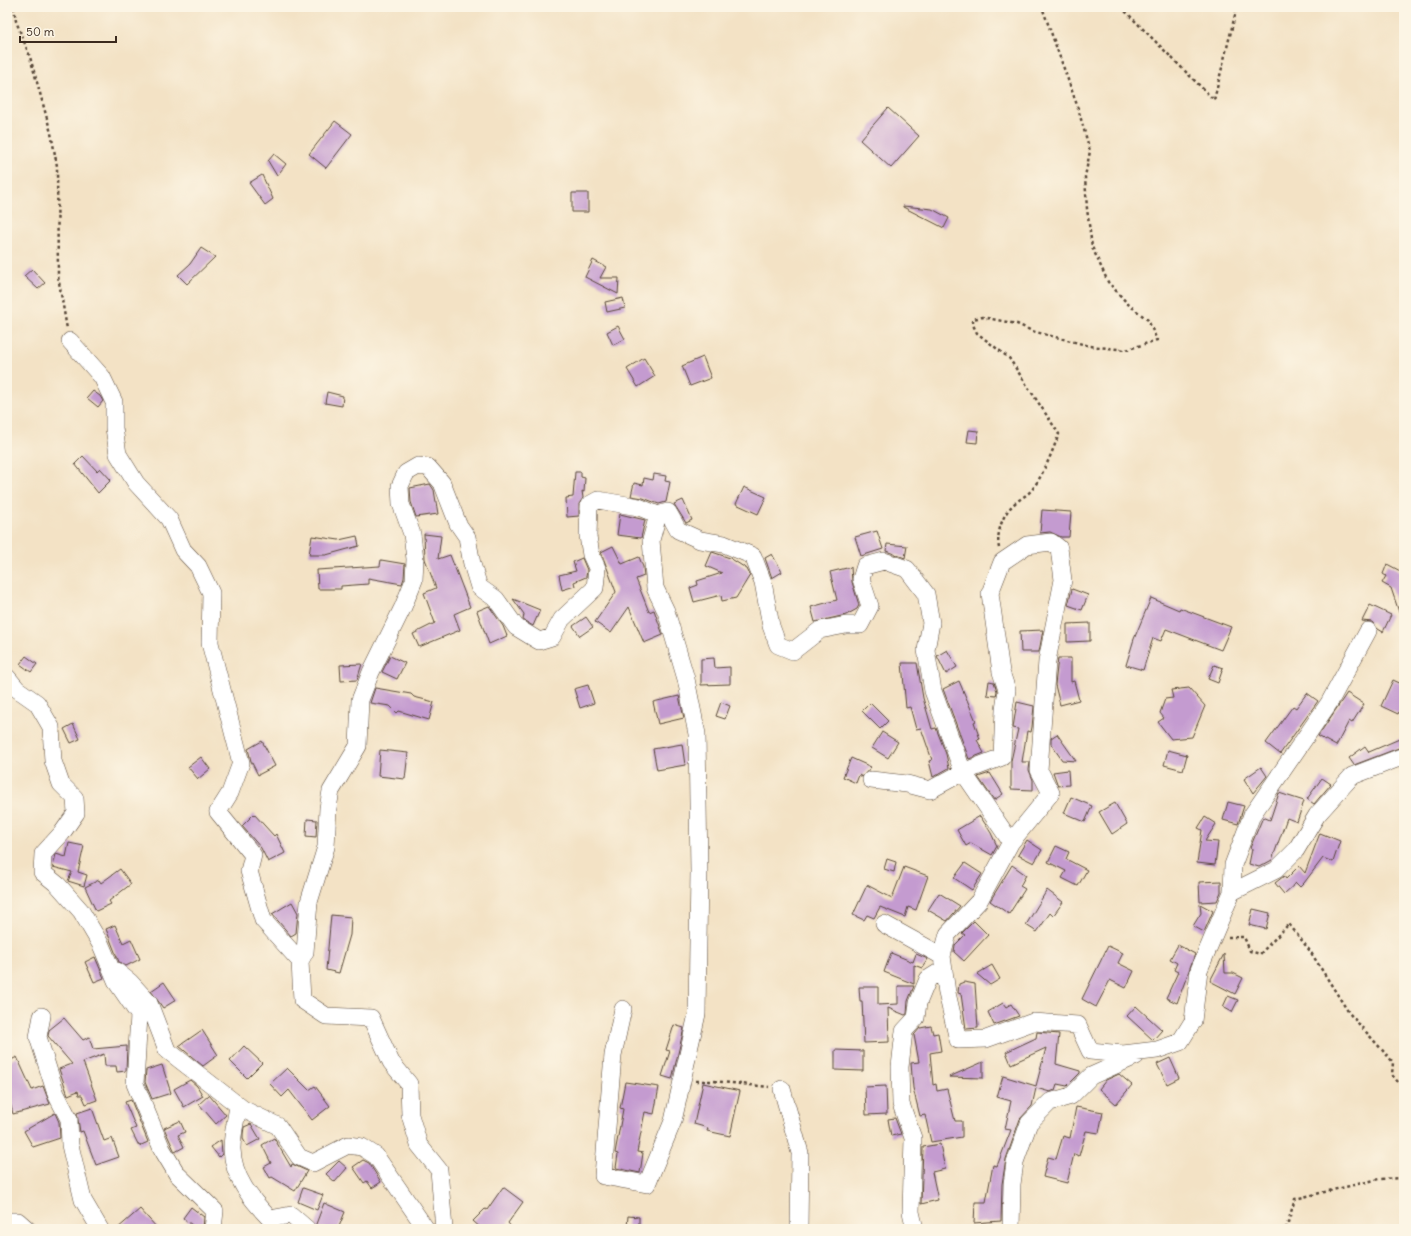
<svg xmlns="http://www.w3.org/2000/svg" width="1411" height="1236" font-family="Delius,sans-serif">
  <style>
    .building { fill: #c49bd0 }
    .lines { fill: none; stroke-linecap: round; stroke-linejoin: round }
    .minor-casing { stroke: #574637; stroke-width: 18 }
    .path { stroke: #574637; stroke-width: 2.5; stroke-dasharray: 3 3; stroke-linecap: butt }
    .minor { stroke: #fff; stroke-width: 17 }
  </style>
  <rect width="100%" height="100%" fill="#fcf5e5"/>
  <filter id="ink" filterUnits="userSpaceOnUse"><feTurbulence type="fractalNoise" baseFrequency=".025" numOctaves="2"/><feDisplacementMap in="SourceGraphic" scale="8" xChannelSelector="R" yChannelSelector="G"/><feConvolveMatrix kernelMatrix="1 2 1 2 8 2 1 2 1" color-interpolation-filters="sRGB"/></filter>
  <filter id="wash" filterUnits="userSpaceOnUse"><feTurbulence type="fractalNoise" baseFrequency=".012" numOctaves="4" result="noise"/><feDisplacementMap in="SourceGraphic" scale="16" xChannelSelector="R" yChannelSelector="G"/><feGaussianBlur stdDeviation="0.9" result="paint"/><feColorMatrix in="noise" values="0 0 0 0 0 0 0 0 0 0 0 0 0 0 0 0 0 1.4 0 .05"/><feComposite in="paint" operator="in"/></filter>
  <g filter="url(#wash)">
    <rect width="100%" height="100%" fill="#f3e2c5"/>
    <g id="blocks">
      <!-- building -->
      <path class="building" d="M888 108 919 136 891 168 860 140Z
        M335 121 352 134 326 168 309 154Z
        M274 154 286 164 277 176 268 161Z
        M262 175 273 199 265 205 249 183Z
        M572 193H588V212H572Z
        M903 206 932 209 949 218 944 228 903 207Z
        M201 248 215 257 187 284 178 275 190 264Z
        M593 260 606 267 600 278H619L618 294 585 277Z
        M32 269 45 283 38 289 24 276Z
        M623 298 625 308 607 312 605 302Z
        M618 326 625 339 613 345 607 332Z
        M703 357 711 378 690 386 682 366Z
        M644 358 655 376 638 387 627 369Z
        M93 391 100 396 103 401 98 407 87 398Z
        M327 392 343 396 342 406 325 403Z
        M969 430 978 431 977 443 967 442Z
        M83 456 97 471 100 468 111 480 98 493 75 464Z
        M575 472H581V477L585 478 584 492 582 491 583 498 579 504V516L567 517 566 498 573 497Z
        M654 474 666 476 665 481 670 482 666 502 659 504 643 498 631 496 634 483 643 485 644 478 653 480Z
        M430 484 434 490 438 514 416 517 411 502 410 488Z
        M744 487 766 497 758 514 736 504Z
        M683 500 692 520 686 523 674 504Z
        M1042 510 1071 512 1069 537H1061L1050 532 1040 533Z
        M620 514 645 520 641 538 617 535Z
        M877 531 883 549 861 556 855 537Z
        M424 534 441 536 438 559 450 555 470 607 454 614 460 630 419 647 413 634 435 623 424 593 436 588 425 559Z
        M312 536 339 540 357 536 359 546 326 555H309Z
        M887 544 907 546 905 558 886 551Z
        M613 546 622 564 639 557 643 567 644 576 636 579 649 612 654 610 663 635 644 643 629 607 611 633 595 622 616 592 601 552Z
        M712 552 730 558 747 569 750 575 736 598 722 601 721 595 694 602 690 588 698 585 697 581 722 573 706 566Z
        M772 554 782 572 772 578 765 558Z
        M582 558 587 570 586 577 574 582 575 586 562 590 559 575 576 571 573 562Z
        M381 560 405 564 404 578 402 584 368 578V584L341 586V589H318L317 570 380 566Z
        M1387 564 1404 573V621H1402L1391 588 1382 583 1386 576 1383 574Z
        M851 567 852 582 859 605 857 609 846 615 815 622 811 607 837 600 830 572Z
        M1072 589 1088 595 1082 610 1068 605Z
        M1151 598 1179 610 1180 608 1231 627 1221 650 1166 629 1161 641 1153 638 1143 670 1126 665 1134 639Z
        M513 599 540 610 533 626 523 620 524 614Z
        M1370 605 1391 615 1383 632 1378 629 1372 622 1362 621Z
        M489 606 503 626 507 636 489 644 477 611Z
        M586 617 593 627 580 636 573 626Z
        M1090 623V641L1067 642V624Z
        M1043 630 1039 652H1021L1020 631Z
        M947 650 957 667 946 674 937 656Z
        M26 656 37 664 31 672 20 664Z
        M390 656 405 663 397 679 382 672Z
        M714 658 715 668 730 667V684L701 685V659Z
        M1058 658H1071V682L1074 681 1079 700 1060 705 1055 685Z
        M902 663H917L923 698 932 729 936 728 946 754 949 768 933 777 929 761 932 760 921 728 916 729 910 707 906 708Z
        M362 664 357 680 341 681 340 665Z
        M1214 665 1223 668 1218 683 1208 679Z
        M1393 680 1404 685V702L1398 714 1381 706Z
        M959 681 976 721 974 722 980 739 977 740 984 753 969 759 943 689Z
        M989 681 994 682 997 691 996 696 987 695Z
        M588 685 594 703 580 708 574 689Z
        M375 688 411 694 414 697 434 702 429 720 399 711 397 713 390 706 370 703Z
        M1189 688 1205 706 1192 737 1171 739 1158 722 1164 718 1160 713 1165 699 1173 698 1171 690Z
        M1307 693 1318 701 1280 754 1266 743 1293 706 1296 708Z
        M1347 693 1364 704 1352 723 1349 721 1336 746 1318 736Z
        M679 696 684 718 658 724 653 702Z
        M721 702 730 706 725 719 716 716Z
        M1017 702 1034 706 1032 727 1031 732 1027 731 1022 762H1030L1029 770 1033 780V790L1011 789V761L1018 729 1013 728Z
        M870 703 888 721 880 729 862 711Z
        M73 724 80 739 71 743 64 729Z
        M882 732 898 742 888 758 872 748Z
        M1057 734 1076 761 1062 760 1051 744V738Z
        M1404 737V746L1354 765 1349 758 1365 746 1369 752Z
        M262 741 275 766 258 775 251 761 248 749Z
        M682 744 685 765 657 770 653 749Z
        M380 750 408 753 405 779 378 776Z
        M1168 750 1187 755 1183 770 1164 765Z
        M201 757 210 769 198 779 188 767Z
        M851 758 871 767 862 777 859 775 856 783 843 777Z
        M1261 767 1267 776 1253 793 1244 779Z
        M1068 770 1069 785 1058 786 1053 772Z
        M990 773 1003 794 994 800 978 777Z
        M1322 778 1331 784 1314 804 1307 799Z
        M1279 793 1304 801 1297 822 1287 818 1272 860 1259 867 1249 864 1252 849 1250 848 1263 817 1270 820Z
        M1071 797 1092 806 1085 822 1064 813Z
        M1228 802 1244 806 1238 824 1223 820Z
        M1115 803 1127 824 1112 834 1099 812Z
        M254 814 274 836 276 834 285 853 268 862 261 848 242 826Z
        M980 816 991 833 997 846 992 855 971 843 966 846 957 830Z
        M1205 817 1216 824 1205 841 1218 842 1215 865 1197 863 1202 830 1198 828Z
        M307 819 317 820 316 837 306 836Z
        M1320 833 1340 841 1333 862 1323 858 1304 883 1300 887 1296 883 1284 894 1275 883 1284 876 1286 879 1299 866 1305 873Z
        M1027 840 1042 850 1034 863 1018 855Z
        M69 843 84 846 78 872 87 875 84 886 68 881 72 872 53 867 56 854 66 857Z
        M1056 846 1069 852 1066 859 1087 870 1078 886 1062 878 1066 871 1048 862Z
        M887 859 896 862 894 872 884 869Z
        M965 863 982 874 972 890 954 878Z
        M1012 865 1026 875 1020 886 1025 889 1009 914 990 901Z
        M904 867 928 876 916 910 908 907 905 917 880 907 874 918 867 915 864 920 853 915 867 885 892 898Z
        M120 869 131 884 109 901 111 904 96 911 85 887 99 880 101 883Z
        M1221 881V892L1217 901 1200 902 1199 882Z
        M1047 890 1063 902 1053 916 1050 913 1037 932 1026 925Z
        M939 893 960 906 947 921 928 910Z
        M292 902 298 913 296 933 291 936 272 914Z
        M1200 904 1213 911 1204 932 1193 926 1201 913Z
        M1253 909 1270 913 1266 929 1249 925Z
        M331 915 351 917 350 935 339 973 326 970Z
        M974 921 988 935 964 961 954 952 955 945 965 935 962 933Z
        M115 925 123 943 131 939 140 959 126 966 119 962 106 929Z
        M1178 945 1195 954 1177 1003 1166 998 1178 972 1174 970 1177 963 1170 959Z
        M1108 946 1123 953 1118 963 1134 971 1126 988 1110 980 1096 1007 1082 999Z
        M891 953 913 962 916 954 928 959 922 968 914 965V984L884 972Z
        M1224 954 1225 973H1233L1243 978 1235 994 1210 981Z
        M95 957 104 978 94 982 85 962Z
        M992 965 1000 979 990 985 977 974Z
        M164 982 176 1000 163 1008 151 991Z
        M964 982 975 984 978 1028 966 1029 961 994 958 993 959 984Z
        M898 986H914L908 1001 907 1014 905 1015 888 1008 889 1042 864 1043 862 1001H860L859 987H878V1005L898 1004Z
        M1228 996 1238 1000 1232 1012 1223 1007Z
        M1003 1003 1006 1007 1011 1004 1019 1016 994 1025 988 1012Z
        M1136 1006 1162 1030 1153 1040 1127 1016Z
        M64 1018 83 1040 89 1037 93 1049 127 1046 126 1071 117 1072 116 1066H105L104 1054 83 1062 97 1100 86 1104 82 1095H79L78 1091 68 1095 59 1069 72 1064 48 1036 49 1030Z
        M674 1025 684 1028 672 1079 662 1076 670 1051 666 1050Z
        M931 1026 933 1034 938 1033 941 1051 930 1053 933 1085 936 1084 937 1091 947 1089 955 1121H962V1137L931 1142 925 1115 920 1116 913 1088 911 1063 919 1062 914 1035 920 1028Z
        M202 1030 218 1055 203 1066 179 1046Z
        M1037 1032 1059 1034 1056 1064 1080 1071V1073L1067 1086 1057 1084 1055 1090 1050 1092 1036 1088 1032 1106 1020 1119 1006 1159 1002 1184 1001 1221 974 1223 975 1202H986L993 1165 997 1166 1011 1130 1005 1129 1011 1101 997 1097 1003 1076 1036 1086 1046 1048 1011 1064 1006 1052 1036 1038Z
        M244 1046 262 1063 247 1078 230 1061Z
        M835 1050 863 1051V1071L835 1070Z
        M17 1057 32 1090 43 1086 50 1104 13 1114 7 1091V1062Z
        M1170 1058 1179 1078 1167 1084 1157 1064Z
        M983 1062V1078L949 1077Z
        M162 1065 171 1093 152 1099 145 1082 146 1070Z
        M287 1068 309 1090 315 1086 330 1106 312 1120 289 1090 282 1097 270 1084Z
        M1119 1074 1132 1085 1116 1104 1099 1089 1106 1080Z
        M190 1080 197 1086 203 1096 184 1107 174 1089Z
        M625 1082 659 1087 654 1114 645 1112 637 1152 643 1153 640 1173 616 1168 618 1154 615 1153 623 1109 620 1108Z
        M703 1083 740 1091 730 1136 707 1131 708 1128 694 1124Z
        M886 1086 887 1114 866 1115 865 1087Z
        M209 1095 226 1115 216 1124 199 1104Z
        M131 1100 148 1142 139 1146 131 1130 136 1128 125 1102Z
        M1076 1107 1103 1112 1099 1133 1086 1131 1079 1156 1074 1154 1067 1183 1043 1177 1048 1157 1056 1159 1063 1136 1070 1138Z
        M92 1108 104 1141 112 1138 119 1157 96 1165 83 1131 80 1132 77 1113Z
        M55 1113 59 1122 60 1138 33 1147 24 1131Z
        M895 1118 901 1134 891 1136 888 1119Z
        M180 1121 185 1132 178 1135 184 1147 175 1152 164 1128Z
        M251 1124 260 1139 247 1146 243 1139V1134L244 1127Z
        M274 1138 291 1167 292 1164 307 1171 295 1191 272 1177 270 1178 264 1167 271 1163 262 1145Z
        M221 1140 222 1154 219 1157 211 1147Z
        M940 1144 945 1169 932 1172 938 1200 921 1204 923 1147Z
        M363 1160 369 1163 381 1182 372 1188 367 1181 364 1183 353 1167Z
        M339 1161 347 1168 335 1182 326 1174Z
        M503 1187 523 1202 508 1223 513 1229H482L473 1221 485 1209 487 1210Z
        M303 1188 323 1195 317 1210 298 1202Z
        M324 1203 345 1212 338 1229 317 1228 316 1224Z
        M191 1207 204 1217 203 1229H197L183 1218Z
        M140 1209 158 1229H117Z
        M628 1216 639 1217V1227H627Z"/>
    </g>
  </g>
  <g filter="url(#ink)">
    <use href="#blocks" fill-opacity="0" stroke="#574637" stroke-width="1"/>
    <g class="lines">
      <!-- minor casing -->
      <g class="minor-casing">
        <path id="minor" d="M70 341 102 377 114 402V428L118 454 136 483 169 519 183 550 198 566 211 593 210 643 241 763 230 793 218 812 253 855 249 871 263 920 300 961 302 1000 326 1016 371 1018 391 1062 409 1084 410 1115 419 1145 439 1170 444 1229
          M7 677 17 689 37 703 51 727 53 761 61 784 75 798 76 813 62 833 43 854 42 872 58 885 81 911 101 945 117 983 139 1015 135 1084 162 1149 177 1174 215 1211 213 1229
          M871 780 907 784 930 790 963 772 1002 757 1004 710 1007 690 1001 672 990 593 1002 562 1027 545 1051 542 1059 548 1063 580 1047 661 1039 770 1051 793 1011 842
          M1232 892 1276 870 1296 850 1317 815 1352 776 1404 756
          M884 924 942 956
          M300 961 305 952 309 902 326 847 328 808 331 791 358 746 360 700 371 672 403 607 414 580 415 559 412 534 401 504 400 486 406 473 418 466 428 467 442 483 458 524 467 537 472 564 479 587 496 599 516 627 539 641 552 637 562 619 595 588 597 568 591 555 588 536 589 505 598 500 639 507 658 515 668 512 678 530 700 540 724 544 753 556 763 582 771 626 778 645 793 651 820 630 846 625H860L870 606 861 579 865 566 884 561 907 569 926 594 931 623 926 650 933 691 963 772 1011 842 979 901 948 934 942 956 947 993 958 1040 986 1039 1033 1022 1078 1025 1090 1051 1123 1054 1157 1050 1180 1042 1193 1021 1199 970 1232 892 1233 865 1252 815 1329 703 1368 631
          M116 971 130 982 149 1003 167 1050 243 1109 278 1126 299 1157 313 1163 348 1145 362 1147 376 1156 426 1229
          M623 1009 613 1055 603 1176 647 1184 673 1121 697 1014 699 871 697 734 686 679 666 611 655 588 651 540 658 515
          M42 1016 38 1037 56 1094 69 1119 70 1145 83 1200 100 1229
          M782 1089 800 1153 799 1229
          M238 1106C236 1120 232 1135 232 1149 233 1178 251 1199 270 1219L291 1215 307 1229
          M7 1221H18L27 1229
          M915 1229 911 1212 913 1138 901 1104 900 1067 904 1031 916 1018 918 1003 928 979 944 969
          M1011 1229 1012 1184 1015 1162 1029 1123 1050 1102 1071 1096 1091 1076 1136 1056"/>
      </g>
      <!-- path -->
      <path class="path" d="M14 7 16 21 30 57 51 133 57 166 58 276 67 329
        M1121 7 1214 100 1237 7
        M999 548C996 534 1002 515 1013 505 1019 499 1029 495 1034 487 1045 471 1052 452 1059 434L1009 358 977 333 973 325V319L982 317 1017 324 1032 331 1090 346 1126 350 1157 340 1148 320 1128 304 1108 282 1092 247 1087 209 1085 177 1090 151 1077 105 1042 7
        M1228 937H1244L1250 951 1260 954 1289 924 1310 951 1349 1013 1393 1062 1392 1075 1404 1089
        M696 1081H713L769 1087
        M1286 1229 1295 1199 1379 1179 1404 1178"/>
      <!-- minor -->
      <use href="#minor" class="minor"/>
    </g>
  </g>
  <!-- margin -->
  <rect width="1411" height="1236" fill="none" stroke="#fcf5e5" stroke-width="24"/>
  <!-- scale -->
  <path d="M20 36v6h96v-6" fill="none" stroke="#3b2a1e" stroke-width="2"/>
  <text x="26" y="36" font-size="12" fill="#3b2a1e" stroke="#fcf5e5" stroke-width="3" paint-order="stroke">50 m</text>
</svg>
